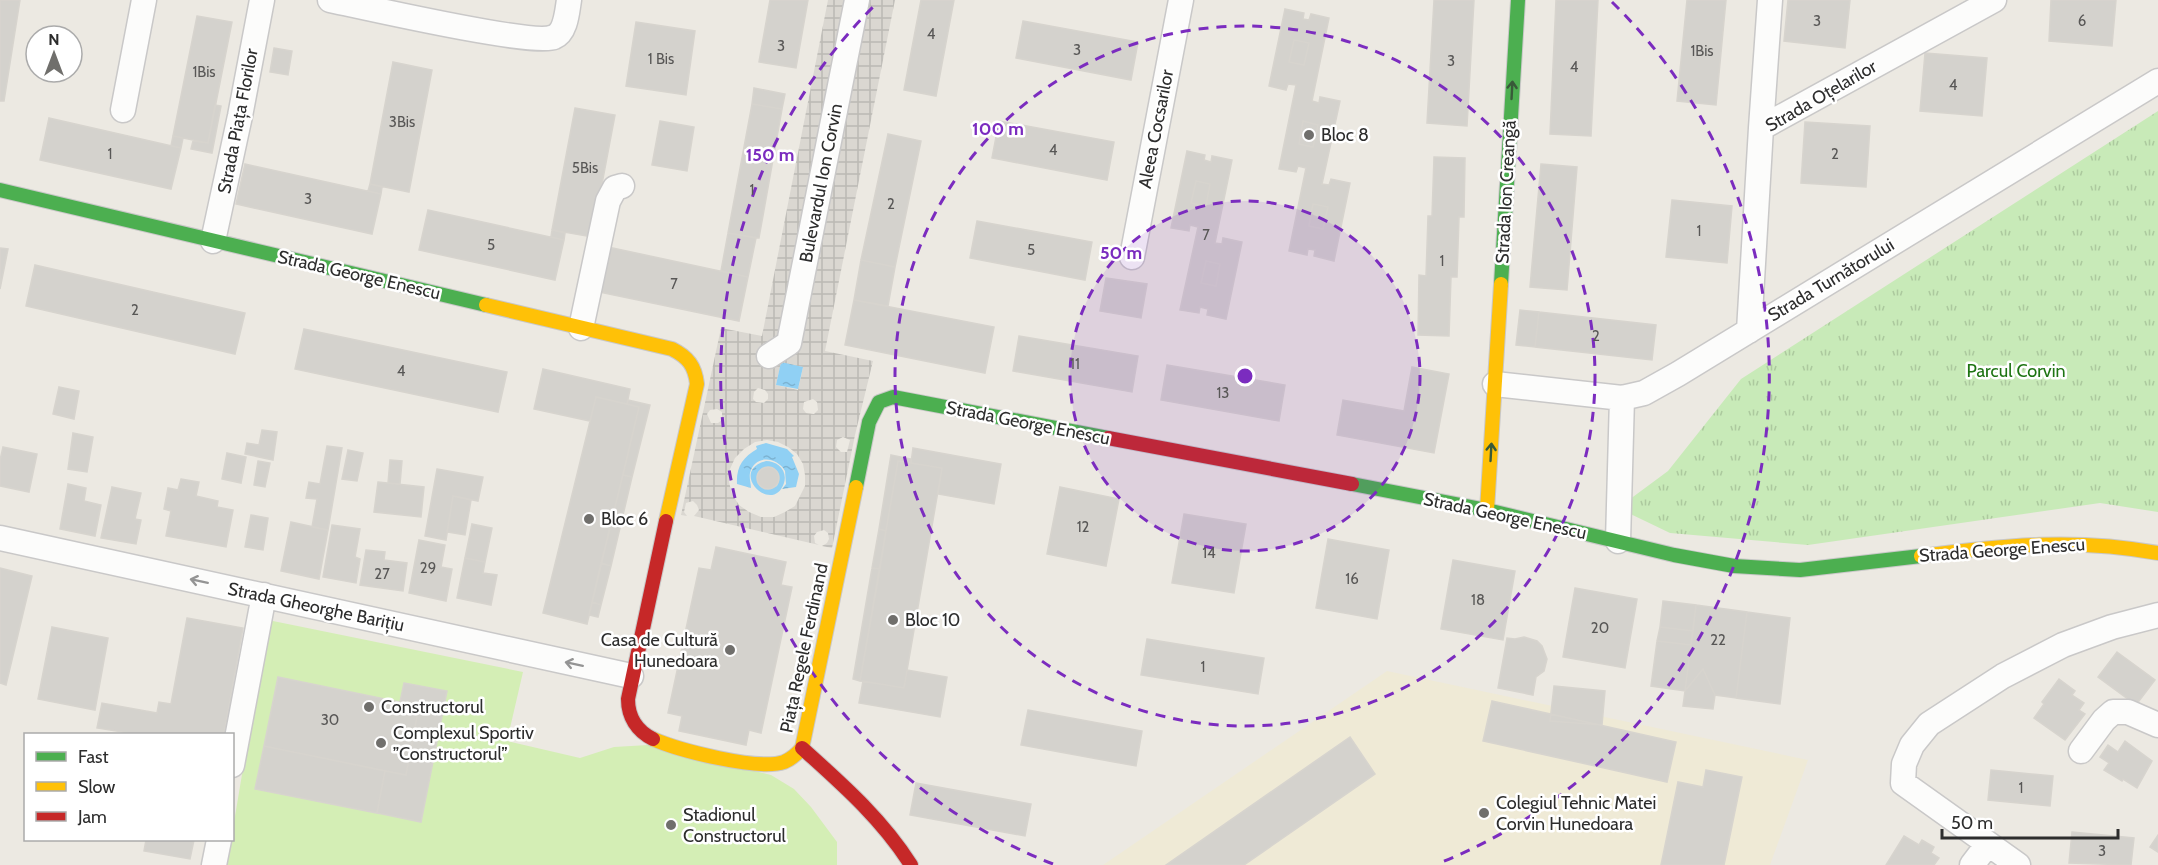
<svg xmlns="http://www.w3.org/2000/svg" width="2158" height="865" font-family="Cabin,sans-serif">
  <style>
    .education { fill: #efead6 }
    .grass { fill: url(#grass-tufts) }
    .pitch { fill: #d4eeb5 }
    .plaza { fill: url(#plaza-grid); fill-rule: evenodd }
    .water { fill: url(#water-ripples); fill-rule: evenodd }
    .building { fill: #d4d2cd; stroke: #d7d4ce; stroke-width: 1.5 }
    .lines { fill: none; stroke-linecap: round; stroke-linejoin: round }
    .street-casing { stroke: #c9c8c8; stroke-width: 27 }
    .fast-casing { stroke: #c9c8c8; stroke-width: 16 }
    .slow-casing { stroke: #c9c8c8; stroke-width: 16 }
    .jam-casing { stroke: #c9c8c8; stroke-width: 16 }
    .street { stroke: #fcfcfb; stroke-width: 24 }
    .fast { stroke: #4caf50; stroke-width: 14 }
    .slow { stroke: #ffc107; stroke-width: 14 }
    .jam { stroke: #c62828; stroke-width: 14 }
    .oneway { stroke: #385a39 }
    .oneway2 { stroke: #949494 }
    .ring { fill: none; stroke: #7b2cbf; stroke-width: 3; stroke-dasharray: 10 8 }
    .poi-dot { fill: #706f6c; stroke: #fff; stroke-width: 2 }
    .labels { text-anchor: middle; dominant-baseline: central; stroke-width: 5; stroke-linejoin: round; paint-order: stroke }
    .number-label { font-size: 15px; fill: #585756 }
    .street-label { font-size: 18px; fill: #2d2d2d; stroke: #fff }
    .poi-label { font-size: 18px; fill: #2d2d2d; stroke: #fff; text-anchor: start }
    .park-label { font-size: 18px; fill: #1e7413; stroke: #fff }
    .centre { fill: #7b2cbf; stroke: #fff; stroke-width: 3 }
    .ring-label { font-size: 18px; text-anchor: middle; font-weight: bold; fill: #7b2cbf; stroke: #fff; stroke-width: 5; stroke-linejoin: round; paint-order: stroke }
  </style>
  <defs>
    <pattern id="grass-tufts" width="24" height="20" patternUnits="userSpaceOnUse" patternTransform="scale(1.5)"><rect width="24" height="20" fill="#c8eab8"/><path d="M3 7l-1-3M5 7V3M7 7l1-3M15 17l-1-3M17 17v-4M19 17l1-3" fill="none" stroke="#acc99e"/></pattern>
    <pattern id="plaza-grid" width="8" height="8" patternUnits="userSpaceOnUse" patternTransform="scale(1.5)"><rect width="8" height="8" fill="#dad7d1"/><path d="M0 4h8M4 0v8" fill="none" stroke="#bbb9b4"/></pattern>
    <pattern id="water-ripples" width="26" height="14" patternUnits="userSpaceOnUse" patternTransform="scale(1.5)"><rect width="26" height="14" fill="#90d0f4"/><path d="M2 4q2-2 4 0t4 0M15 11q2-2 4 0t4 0" fill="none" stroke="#7cb3d2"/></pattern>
  </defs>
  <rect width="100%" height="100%" fill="#ece9e2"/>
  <!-- education -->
  <path class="education" d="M1387 671 1808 760 1770 865H1103Z"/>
  <!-- grass -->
  <path class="grass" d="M2158 111V512L2100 503 1808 545 1670 533 1618 508 1668 471 1741 379Z"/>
  <!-- pitch -->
  <path class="pitch" d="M268 620 523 672 507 741 580 758 614 747 648 745 771 775 794 789 811 807 837 842V865H226L230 840H232L233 828Z"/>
  <!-- plaza -->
  <path class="plaza" d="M828 0H895L825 351 873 361 855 435 832 548 822 546 827 543 829 539 828 533 824 530 817 532 814 536 815 543 819 545 694 516 699 510 697 505 693 501 686 503 684 512 687 516 681 515 721 328 762 336ZM781 363 803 367 798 390 776 385ZM758 388 765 390 768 394V399L764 403 756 402 753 399 754 392ZM813 399 817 402 818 410 814 414 806 413 803 409 804 402ZM717 409 722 412V420L718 423H711L707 414 710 410ZM843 437 850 440 847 452H841L836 447 837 440ZM767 440 778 442 788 447 797 454 803 464 805 475V486L795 506 785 512 774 517H761L749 512 739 505 732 494 729 482 730 469 735 458 744 449 755 442Z"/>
  <!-- water -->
  <path class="water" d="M781 362 803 367 798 389 776 385Z
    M766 443 787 449 794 456 792 457 799 474 796 487 782 489 786 484 785 471C777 457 755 454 750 473 749 478 751 484 751 488L737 484C736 467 743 457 757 449L756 446Z
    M766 461C777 461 788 470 784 483 773 516 727 472 766 461ZM768 467 777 472 779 479 777 486 767 489 760 486 757 480 761 470Z"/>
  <!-- building -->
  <path class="building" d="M0 0H20L4 101H0Z
    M770 0H808L796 68 759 62Z
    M921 0H954L936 96 904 90Z
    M1434 0H1474L1467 126 1427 123Z
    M1556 0H1598L1591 136 1550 134Z
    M1687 0H1726L1716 105 1677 101Z
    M1788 0H1850L1845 48 1784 41Z
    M2051 0H2116L2112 46 2049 41Z
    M1285 9 1304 13 1303 19 1309 20 1311 14 1329 18 1312 101 1319 103 1320 97 1340 101 1322 184 1329 185 1331 179 1350 183 1334 261 1314 256 1315 250 1308 249 1307 255 1289 251 1306 168 1298 166 1296 172 1279 169 1296 85 1288 84 1286 90 1269 86Z
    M197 16 232 22 208 143 173 136Z
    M1023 21 1138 42 1131 80 1016 58Z
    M636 22 695 31 686 95 626 86Z
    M1294 40 1309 43 1304 65 1289 62Z
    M274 48 292 51 288 75 270 72Z
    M1925 53 1987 58 1982 116 1920 111Z
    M393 62 432 70 409 192 370 184Z
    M754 88 785 94 782 109 752 104Z
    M752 104 782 109 759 238 728 233Z
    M215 105 221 106 212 153 191 149 193 141 208 143Z
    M575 108 615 115 592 237 552 230Z
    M49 118 181 148 171 189 40 160Z
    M660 121 694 127 687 171 652 165Z
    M999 121 1114 142 1107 180 992 158Z
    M1303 121 1318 125 1313 147 1299 144Z
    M1805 122 1870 126 1866 187 1801 183Z
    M888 134 921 141 895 267 861 260Z
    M173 136 183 138 181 148 171 146Z
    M1187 151 1205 155 1204 160 1211 162 1212 156 1232 160 1215 243 1222 244 1223 238 1242 242 1226 319 1207 315 1208 309 1200 307 1199 313 1180 310 1198 227 1190 225 1189 231 1171 228Z
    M1434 157 1465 158 1464 217H1459L1457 277H1451L1449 336 1418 335 1419 275 1426 276 1428 216H1432Z
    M245 164 381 194 372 234 236 204Z
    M1541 164 1577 167 1567 290 1530 287Z
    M1196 181 1210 184 1206 206 1191 203Z
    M370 184 382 187 381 194 368 191Z
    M1672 200 1732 206 1727 263 1666 257Z
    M1313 204 1328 207 1323 229 1309 226Z
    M428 210 564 240 555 280 419 250Z
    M977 221 1092 242 1085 280 970 258Z
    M552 230 565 233 564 240 551 237Z
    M728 233 756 238 748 277 721 271Z
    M608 247 748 277 739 321 599 292Z
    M0 248 8 249 0 289Z
    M861 260 895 267 888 306 854 300Z
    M1206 261 1220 264 1216 286 1201 283Z
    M35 265 245 313 235 354 26 306Z
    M1106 278 1147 284 1141 318 1100 311Z
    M854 300 994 327 985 373 845 345Z
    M1520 310 1539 312 1535 347 1516 345Z
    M1539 312 1656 325 1652 360 1535 347Z
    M304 329 507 372 498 412 295 369Z
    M1019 336 1138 356 1132 392 1013 371Z
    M1167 365 1285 385 1279 421 1161 400Z
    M1412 367 1449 374 1434 453 1337 435 1343 400 1404 411Z
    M543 369 630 389 627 404 596 397 590 421 534 409Z
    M59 387 79 391 74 419 53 414Z
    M596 397 639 407 587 624 543 613Z
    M628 400 650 405 632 477 623 475 639 407 627 404Z
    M262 430 277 432 273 460 245 454 247 443 259 445Z
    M73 433 93 437 87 472 68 469Z
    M327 446 342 448 328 530 312 527 317 499 306 498 309 482 320 484Z
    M3 447 37 454 29 492 0 486V460Z
    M913 448 1001 464 994 504 938 494 942 468 911 463Z
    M348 450 363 453 357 481 342 479Z
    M227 453 246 457 241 483 222 479Z
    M891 455 911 459V463L898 461 886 531 879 529Z
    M390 460 402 461 400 484 388 483Z
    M258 461 270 463 265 487 254 485Z
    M898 461 942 468 904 688 860 681Z
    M757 478a11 11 0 1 1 22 0a11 11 0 1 1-22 0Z
    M437 469 483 477 478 501 453 496 446 540 425 536Z
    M623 475 632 477 611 566 601 563Z
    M181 479 199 482 196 496 218 501 217 507 233 510 226 547 166 536 171 511 164 509 168 488 178 490Z
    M378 482 424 487 421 517 374 512Z
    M68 484 86 488 84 501 101 505 95 536 60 529Z
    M112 487 141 493 135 519 141 520 136 544 101 538Z
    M1060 487 1119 499 1106 566 1047 554Z
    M453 496 471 500 465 535 447 532Z
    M1184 514 1246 524 1234 593 1172 583Z
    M251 515 268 518 263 550 245 547Z
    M291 522 328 530 319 579 281 571Z
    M472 524 492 528 485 562 465 558Z
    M332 525 360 529 355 557 360 559 356 583 323 577Z
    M879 529 886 531 880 569 872 568Z
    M1328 539 1389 550 1377 619 1316 608Z
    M419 540 445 545 441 567 452 569 446 601 409 593Z
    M716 547 786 562 781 585 792 587 761 733 749 730 746 745 679 731 682 716 668 713 699 568 711 570Z
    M366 550 385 552 384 560 407 563 403 591 360 585Z
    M465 558 485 562 483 573 497 575 491 605 457 598Z
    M1453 560 1515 571 1503 640 1441 629Z
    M601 563 611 566 601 605 592 602Z
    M0 568 32 576 6 685 0 683Z
    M872 568 880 569 860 681 853 679Z
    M1575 588 1637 599 1625 668 1563 657Z
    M1663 601 1696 605 1693 631 1660 627Z
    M592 602 601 605 598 617 589 615Z
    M1696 605 1747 612 1736 698 1715 695 1703 669 1685 691Z
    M1747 612 1790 618 1780 704 1736 698Z
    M187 618 243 628 224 734H135L97 728 102 703 157 713 159 702 171 704Z
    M52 627 108 638 95 710 38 699Z
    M1660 627 1693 631 1691 645 1657 641Z
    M1524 637 1537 641 1542 646 1547 659 1544 671 1536 677 1533 695 1498 688 1507 638 1515 639Z
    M1147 639 1264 658 1258 694 1141 675Z
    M1657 641 1691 645 1685 691 1651 686Z
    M2117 652 2155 680 2136 705 2098 677Z
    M1703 669 1715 695 1713 709 1683 706 1685 691Z
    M907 670 947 677 940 717 859 703 863 681 904 688Z
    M278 677 419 706 406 775 264 746Z
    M2059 679 2075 691 2072 695 2084 703 2079 710 2085 714 2065 740 2034 718 2044 704 2042 702Z
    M404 683 447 691 421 822 377 813 385 771 406 775 419 706 400 702Z
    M1554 686 1605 691 1602 725 1550 721Z
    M1492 701 1676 742 1667 782 1483 741Z
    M1028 710 1142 731 1136 766 1021 745Z
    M1350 737 1375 774 1244 865H1166Z
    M2125 741 2152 761 2137 788 2123 779 2122 781 2104 770 2109 763 2100 757 2108 745 2118 752Z
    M264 746 385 771 377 813 255 789Z
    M1706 770 1742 777 1724 865H1661L1678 782 1703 787Z
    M1991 770 2053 776 2050 806 1988 800Z
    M916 783 1031 804 1025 836 910 815Z
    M2072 832 2134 838 2131 865 2069 863Z
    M2158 835V852L2150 847Z
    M1904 836 1919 845 1922 840 1934 847 1931 853 1939 858 1934 865H1886Z
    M146 840H194L190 859 144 851Z"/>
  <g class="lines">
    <!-- street casing -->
    <g class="street-casing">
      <path id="street" d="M330 0C363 7 534 46 554 37 566 32 567 12 569 0
        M123 110 144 0
        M1761 128 1770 0
        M213 241 240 116 262 0
        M1132 257 1181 0
        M581 328 608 201 615 188 622 186
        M1749 331 1761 128 1994 0
        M769 356 789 343 857 0
        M1495 384 1622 398
        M0 538 631 676
        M1618 541 1622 398 1644 393 1678 374 2158 81
        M2081 751 2104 720 2113 712H2128L2158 725
        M232 765 264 595
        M214 865 219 840
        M1972 865 1988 844
        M2018 865 1903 783 1904 764 1912 745 1929 724 2003 676 2063 645 2112 627 2158 615"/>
    </g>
    <!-- fast casing -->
    <g class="fast-casing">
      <path id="fast" d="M0 190 486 305
        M1501 284 1518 0
        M1352 484 1487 510 1674 555 1734 566 1800 570 1921 556
        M856 487 869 422 879 402 893 397 1108 438"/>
    </g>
    <!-- slow casing -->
    <g class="slow-casing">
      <path id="slow" d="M486 305 672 349C688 357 695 366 697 384L666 521
        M1487 510 1501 284
        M1921 556C2004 545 2076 538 2158 553
        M653 739C678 750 758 771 784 762 791 759 797 754 802 748L856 487"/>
    </g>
    <!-- jam casing -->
    <g class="jam-casing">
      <path id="jam" d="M1108 438 1352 484
        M653 739C637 731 628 717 628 699L666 521
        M802 748C842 784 882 819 911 865"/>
    </g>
    <!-- street -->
    <use href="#street" class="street"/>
    <!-- fast -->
    <use href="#fast" class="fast"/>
    <!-- slow -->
    <use href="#slow" class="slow"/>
    <!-- jam -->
    <use href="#jam" class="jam"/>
  </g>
  <!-- one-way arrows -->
  <defs><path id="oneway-shaft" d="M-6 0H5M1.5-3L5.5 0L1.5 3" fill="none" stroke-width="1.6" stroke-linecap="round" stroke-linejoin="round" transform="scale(1.5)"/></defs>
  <g class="oneway">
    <use href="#oneway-shaft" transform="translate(1512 90) rotate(-87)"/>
    <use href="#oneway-shaft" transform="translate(1491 452) rotate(-87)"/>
  </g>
  <g class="oneway2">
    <use href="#oneway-shaft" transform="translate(199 581) rotate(-168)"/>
    <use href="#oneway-shaft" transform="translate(574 664) rotate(-168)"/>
  </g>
  <!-- distance rings -->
  <circle cx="1245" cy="376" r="175" fill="#7b2cbf" fill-opacity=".12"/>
  <g class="ring">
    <circle cx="1245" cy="376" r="175"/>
    <circle cx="1245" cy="376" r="350"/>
    <path d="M1053 864A524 524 0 0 1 878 2M1612 2A524 524 0 0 1 1437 864"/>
  </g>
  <!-- markers -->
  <g class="poi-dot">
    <circle cx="1309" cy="135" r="6"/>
    <circle cx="589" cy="519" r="6"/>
    <circle cx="893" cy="620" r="6"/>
    <circle cx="730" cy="650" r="6"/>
    <circle cx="369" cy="707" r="6"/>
    <circle cx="381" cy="743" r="6"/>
    <circle cx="1484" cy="813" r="6"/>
    <circle cx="671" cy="825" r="6"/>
  </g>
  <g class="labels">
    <!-- number labels -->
    <g class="number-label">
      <text x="1817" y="21">3</text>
      <text x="2082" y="21">6</text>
      <text x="931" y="34">4</text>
      <text x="781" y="46">3</text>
      <text x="1077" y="50">3</text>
      <text x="1702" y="51">1Bis</text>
      <text x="661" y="59">1 Bis</text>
      <text x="1451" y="61">3</text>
      <text x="1574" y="67">4</text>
      <text x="204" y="72">1Bis</text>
      <text x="1953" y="85">4</text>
      <text x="402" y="122">3Bis</text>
      <text x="1053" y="150">4</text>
      <text x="110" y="154">1</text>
      <text x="1835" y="154">2</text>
      <text x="585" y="168">5Bis</text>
      <text x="752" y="190">1</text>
      <text x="308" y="199">3</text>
      <text x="891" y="204">2</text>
      <text x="1699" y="231">1</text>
      <text x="1206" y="235">7</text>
      <text x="491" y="245">5</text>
      <text x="1031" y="250">5</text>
      <text x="1442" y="261">1</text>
      <text x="674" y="284">7</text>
      <text x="135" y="310">2</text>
      <text x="1596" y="336">2</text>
      <text x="1075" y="364">11</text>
      <text x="401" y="371">4</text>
      <text x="1223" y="393">13</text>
      <text x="1083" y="527">12</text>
      <text x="1209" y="553">14</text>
      <text x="428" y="568">29</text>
      <text x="382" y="574">27</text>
      <text x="1352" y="579">16</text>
      <text x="1478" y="600">18</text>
      <text x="1600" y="628">20</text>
      <text x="1718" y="640">22</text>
      <text x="1203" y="667">1</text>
      <text x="330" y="720">30</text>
      <text x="2021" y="788">1</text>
      <text x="2102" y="851">3</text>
    </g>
    <!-- street labels -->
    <g class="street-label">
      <text transform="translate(1821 96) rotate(-30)">Strada Oțelarilor</text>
      <text transform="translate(238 121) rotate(-79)">Strada Piața Florilor</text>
      <text transform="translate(1156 129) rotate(-79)">Aleea Cocsarilor</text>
      <text transform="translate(821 183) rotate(-79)">Bulevardul Ion Corvin</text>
      <text transform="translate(1506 192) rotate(-87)">Strada Ion Creangă</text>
      <text transform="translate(359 275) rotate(13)">Strada George Enescu</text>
      <text transform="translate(1831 280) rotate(-31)">Strada Turnătorului</text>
      <text transform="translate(1028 423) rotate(11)">Strada George Enescu</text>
      <text transform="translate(1505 516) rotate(12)">Strada George Enescu</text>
      <text transform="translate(2002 550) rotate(-4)">Strada George Enescu</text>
      <text transform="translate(316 607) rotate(12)">Strada Gheorghe Barițiu</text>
      <text transform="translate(804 648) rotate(-78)">Piața Regele Ferdinand</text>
    </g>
    <!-- poi labels -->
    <g class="poi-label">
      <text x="1321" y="135">Bloc 8</text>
      <text x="601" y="519">Bloc 6</text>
      <text x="905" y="620">Bloc 10</text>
      <text x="718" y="640" text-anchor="end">Casa de Cultură<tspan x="718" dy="21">Hunedoara</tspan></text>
      <text x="381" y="707">Constructorul</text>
      <text x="393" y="733">Complexul Sportiv<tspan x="393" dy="21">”Constructorul”</tspan></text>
      <text x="1496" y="803">Colegiul Tehnic Matei<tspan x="1496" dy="21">Corvin Hunedoara</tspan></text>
      <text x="683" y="815">Stadionul<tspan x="683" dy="21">Constructorul</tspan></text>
    </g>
    <!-- park labels -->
    <g class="park-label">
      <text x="2016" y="371">Parcul Corvin</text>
    </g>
  </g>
  <circle cx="1245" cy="376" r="9" class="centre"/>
  <g class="ring-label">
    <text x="998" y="135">100 m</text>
    <text x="770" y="161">150 m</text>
    <text x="1121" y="259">50 m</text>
  </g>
  <!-- legend -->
  <rect x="24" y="733" width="210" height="108" fill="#ffffff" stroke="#ababab" stroke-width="1.5"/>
  <rect x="36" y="752" width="30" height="9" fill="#4caf50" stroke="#ababab" stroke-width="1.5"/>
  <text x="78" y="763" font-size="18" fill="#2d2d2d">Fast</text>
  <rect x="36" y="782" width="30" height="9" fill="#ffc107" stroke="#ababab" stroke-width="1.5"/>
  <text x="78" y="793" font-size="18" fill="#2d2d2d">Slow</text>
  <rect x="36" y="812" width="30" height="9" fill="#c62828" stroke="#ababab" stroke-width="1.5"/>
  <text x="78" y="823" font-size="18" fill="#2d2d2d">Jam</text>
  <!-- north arrow -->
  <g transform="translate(54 54)"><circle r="28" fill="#ffffff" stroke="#ababab" stroke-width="1.5"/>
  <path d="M0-4.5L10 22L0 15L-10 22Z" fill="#706f6c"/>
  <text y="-9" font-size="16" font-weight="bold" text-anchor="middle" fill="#2d2d2d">N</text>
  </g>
  <!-- scale -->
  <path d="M1942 829v9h176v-9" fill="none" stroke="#2d2d2d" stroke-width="3"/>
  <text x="1951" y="829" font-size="18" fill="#2d2d2d" stroke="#ffffff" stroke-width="4.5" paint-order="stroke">50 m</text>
</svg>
